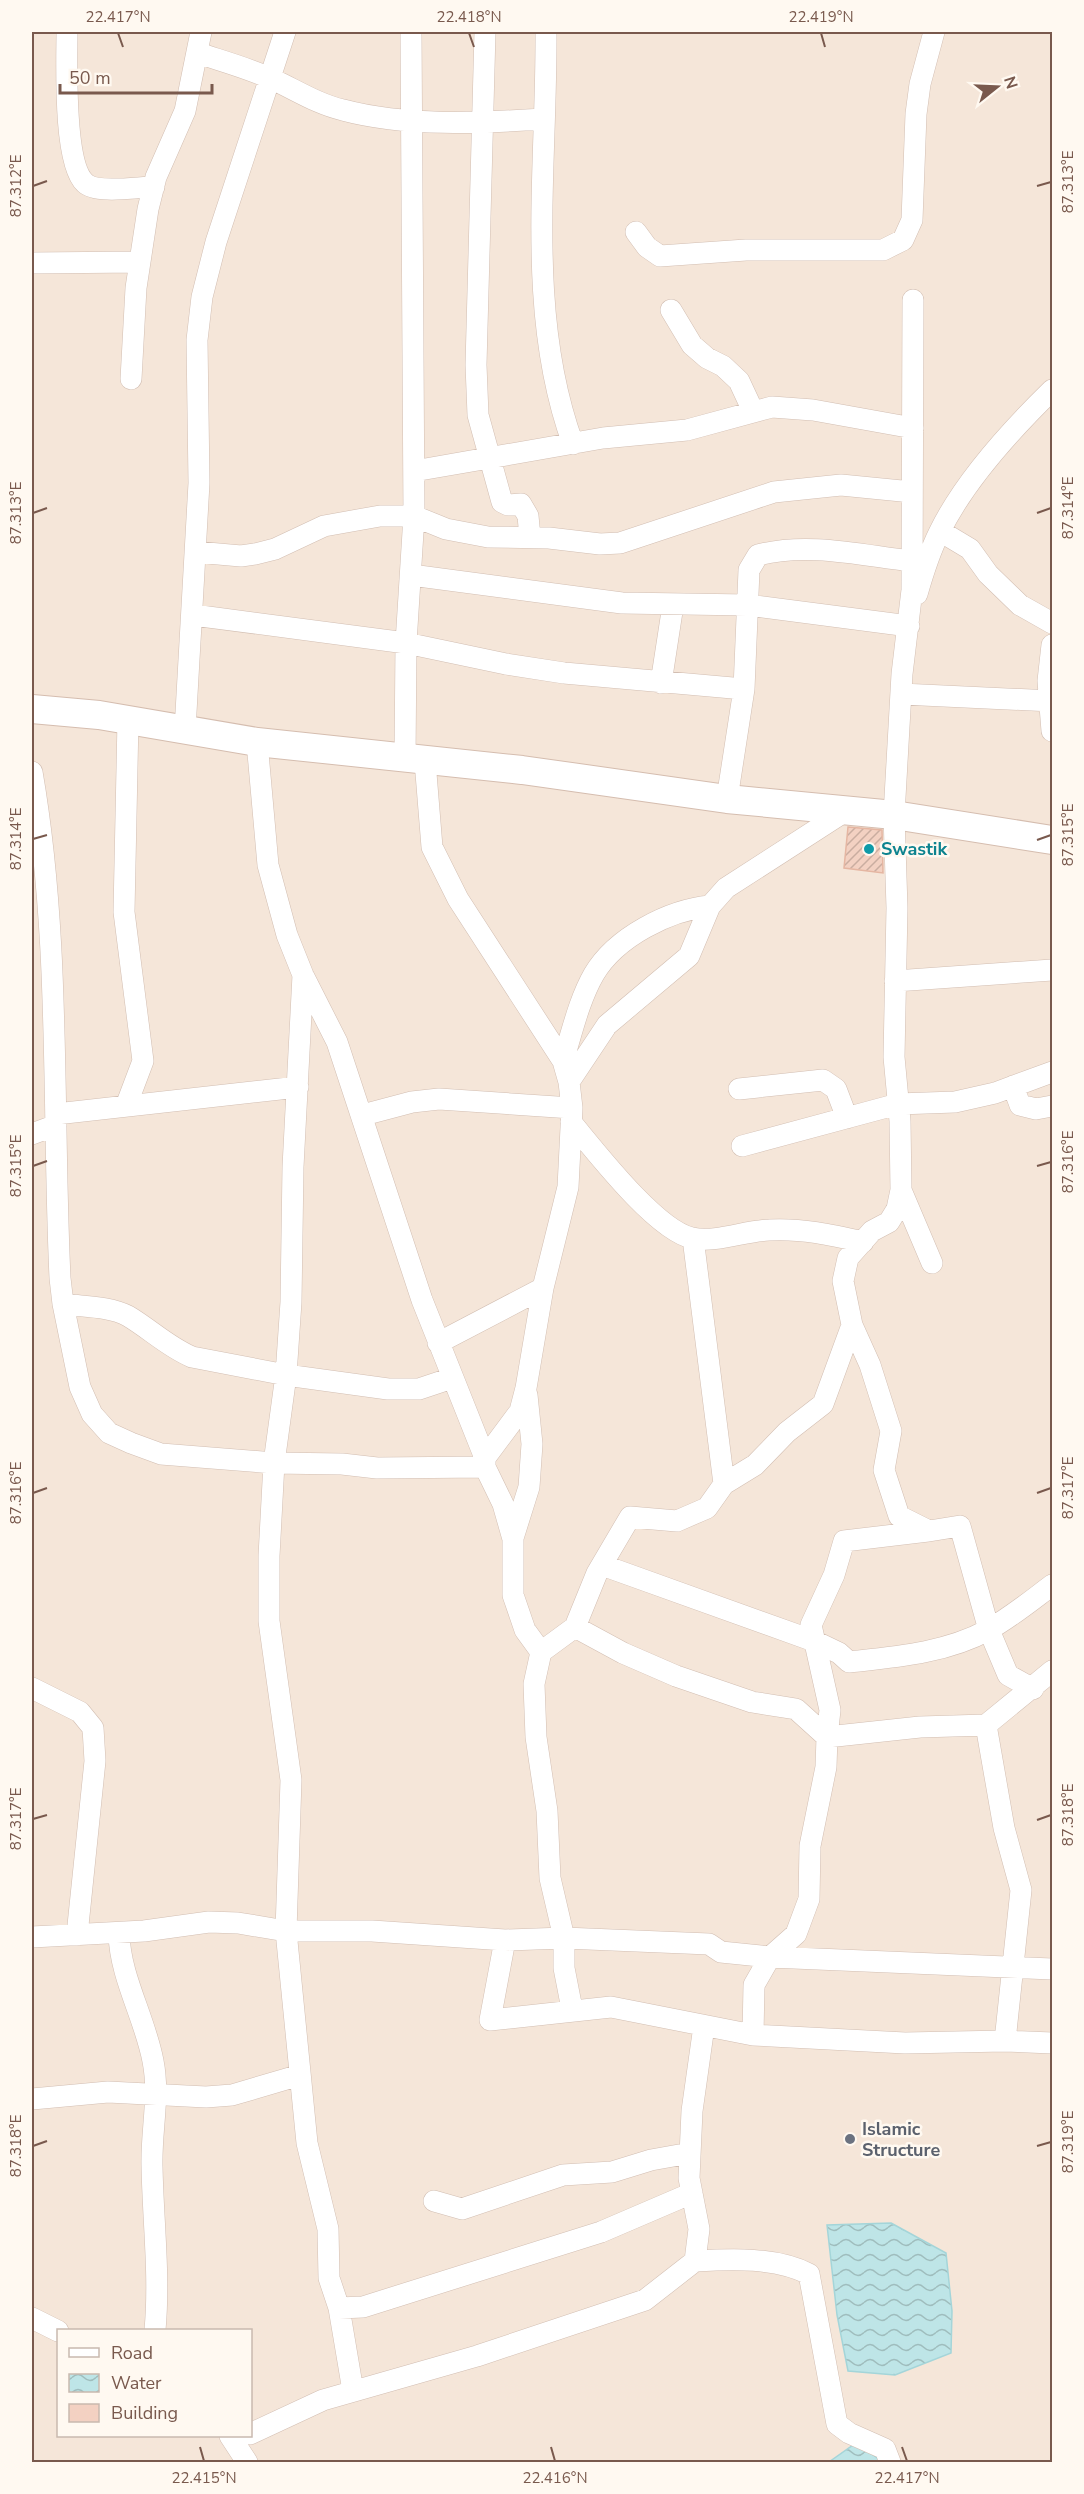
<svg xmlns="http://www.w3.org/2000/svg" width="1084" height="2494" font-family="'Nunito Sans',sans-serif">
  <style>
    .residential { fill: #f5e6d9; fill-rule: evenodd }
    .water { fill: url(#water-waves); stroke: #a4d5d9; stroke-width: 1.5 }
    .building { fill: url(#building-hatch); stroke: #e5b6a2; stroke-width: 1.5 }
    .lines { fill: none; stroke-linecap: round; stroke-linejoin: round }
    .street-casing { stroke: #d2beb2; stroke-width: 22 }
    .secondary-casing { stroke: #d5bdaf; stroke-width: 30 }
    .street { stroke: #fff; stroke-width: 21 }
    .secondary { stroke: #fff; stroke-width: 28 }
    .ticks { fill: none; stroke: #79594d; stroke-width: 2 }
    .culture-dot { fill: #0f9aa8; stroke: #fff9f1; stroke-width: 2 }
    .worship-dot { fill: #6b7280; stroke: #fff9f1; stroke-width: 2 }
    .labels { text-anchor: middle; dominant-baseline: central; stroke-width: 5; stroke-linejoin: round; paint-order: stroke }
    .culture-label { font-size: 18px; font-weight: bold; fill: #0d838f; stroke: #fff9f1; text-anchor: start }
    .worship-label { font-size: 18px; font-weight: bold; fill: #5b616d; stroke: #fff9f1; text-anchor: start }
    .neatline { fill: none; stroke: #79594d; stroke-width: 2 }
    .ticks-label { font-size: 15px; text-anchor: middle; fill: #79594d }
  </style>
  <defs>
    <pattern id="water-waves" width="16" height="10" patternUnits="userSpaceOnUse" patternTransform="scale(1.5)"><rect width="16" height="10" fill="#bee5e7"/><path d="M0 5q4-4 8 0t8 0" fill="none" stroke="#9fbdbd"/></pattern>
    <pattern id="building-hatch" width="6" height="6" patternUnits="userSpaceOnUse" patternTransform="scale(1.5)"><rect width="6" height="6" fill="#f3d1c2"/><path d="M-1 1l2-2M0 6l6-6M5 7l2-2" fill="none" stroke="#caada0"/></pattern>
  </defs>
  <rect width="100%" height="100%" fill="#fdf4eb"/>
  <!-- residential -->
  <path class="residential" d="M32 32H1052V2462H32ZM58 2330H250V2436H58Z"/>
  <!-- water -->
  <path class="water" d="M891 2223 946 2253 952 2311 951 2353 895 2375 848 2371 837 2315 827 2225Z
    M856 2443 883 2462H829Z"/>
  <!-- building -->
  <path class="building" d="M848 827 882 830 883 873 844 868Z"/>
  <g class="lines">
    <!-- street casing -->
    <g class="street-casing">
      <path id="street" d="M67 32C67 61 63 163 85 183 96 194 138 187 154 187
        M485 32 476 365 478 415 502 502 508 505 521 504 528 516 530 537
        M546 32C547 168 525 313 573 444
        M198 53C222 61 248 68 272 79 296 90 317 104 343 110 407 127 479 123 544 119
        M636 232 647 247 660 256 746 250H883L903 240 912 220 916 114 920 84 934 32
        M32 263 139 262
        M913 300 912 590 902 674 894 815 897 908 894 1057 900 1121 901 1190 897 1209 889 1222 872 1231 848 1258 843 1281 852 1325 870 1365 891 1431 884 1470 899 1516 929 1531 960 1526 989 1630 1008 1675 1033 1689
        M671 310 692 345 707 358 723 366 739 381 753 411
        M131 379 136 288 148 209 156 177 185 111 201 32
        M414 471 603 438 687 430 772 407 813 410 913 428
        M940 531 970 549 988 574 1020 605 1052 623
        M196 552 241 556 255 554 275 549 324 526 380 516H414L446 529 488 537 549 538 600 544 620 543 774 492 841 485 912 492
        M411 575 622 603 747 605 909 626
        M917 594C923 573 929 553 939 533 963 483 1013 428 1052 390
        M193 615 406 643 506 664 564 673 744 689
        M1052 645 1048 681 1052 731
        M661 683 673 605
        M901 694 1052 701
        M185 730 199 483 197 340 202 297 216 242 285 32
        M257 742 268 865 287 935 303 975 337 1042 422 1300 485 1458
        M405 759 406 643 414 516 411 32
        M425 761 432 847 458 899 563 1061 569 1082 572 1108 568 1187 543 1288 526 1388 520 1411 485 1458V1467L503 1504 513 1539V1595L525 1630 541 1652
        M32 772C61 939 52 1109 60 1278L63 1304 80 1387 92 1414 109 1433 131 1443 161 1454 274 1463 342 1464 377 1468 485 1467
        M727 799 744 689 749 570 758 555C807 542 860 555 910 561
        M303 975 293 1167 291 1302 286 1375 274 1463 269 1556V1621L291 1780 286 1931 307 2143 328 2229 329 2278 339 2308 353 2391
        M895 981 1052 970
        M563 1061C572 1032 579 1000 594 974 616 937 669 910 710 906
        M569 1082 607 1025 689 956 710 906 726 888 847 810
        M1013 1086 1020 1105 1036 1109 1052 1106
        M739 1089 823 1080 836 1089 847 1118
        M126 1106 143 1061 124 912 128 720
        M56 1114 298 1087
        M363 1115 412 1102 439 1099 572 1108
        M571 1122C596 1152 656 1230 692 1238 716 1243 744 1231 769 1230 801 1228 832 1235 863 1242
        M32 1134 56 1125
        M742 1146 898 1104 955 1102 995 1093 1052 1072
        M901 1190 932 1263
        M693 1238 724 1484
        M63 1304C83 1307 109 1306 128 1316 150 1329 168 1347 192 1357L286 1375 388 1389H419L452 1378
        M438 1343 543 1288
        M928 1531 844 1541 834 1575 811 1625 830 1710 827 1737 920 1727 986 1725
        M513 1538 529 1487 532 1444 527 1395
        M602 1565 814 1641 839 1653 849 1662C895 1657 946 1653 988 1630 1010 1618 1032 1600 1052 1585
        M575 1627 597 1573 630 1517 677 1521 707 1508 724 1484 755 1465 787 1432 823 1404 852 1325
        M32 1688 80 1712 93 1728 95 1761 77 1935
        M119 1934C120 1977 145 2018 153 2061 160 2097 151 2130 152 2166 153 2221 160 2276 155 2330
        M32 1937 144 1931 209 1922 238 1923 286 1931H372L505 1940 490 2020 611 2007 753 2035 905 2043 1005 2041 1052 2043
        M505 1940 564 1938 709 1944 721 1952 770 1957 1052 1969
        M572 2009 564 1968V1938L550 1878 547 1811 536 1737 534 1684 541 1652 575 1627 623 1653 676 1676 752 1702 796 1709 827 1737 826 1767 810 1846 809 1899 796 1934 770 1957 754 1985 753 2035
        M1005 2041 1021 1890 1004 1828 986 1725 1052 1671
        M32 2099 108 2092 206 2097 232 2095 300 2075
        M434 2201 462 2209 563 2175 612 2172 651 2160 690 2153
        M695 2261C732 2259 776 2257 809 2274L837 2424 849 2433 885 2449 890 2462
        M339 2308 363 2307 601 2232 692 2193
        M32 2318 58 2331
        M250 2434 323 2400 477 2356 645 2300 695 2261 699 2229 689 2178 692 2111 704 2026
        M230 2436 247 2462"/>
    </g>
    <!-- secondary casing -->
    <g class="secondary-casing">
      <path id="secondary" d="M32 709 99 715 257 742 522 770 727 799 894 815 1052 840"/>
    </g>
    <!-- street -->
    <use href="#street" class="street"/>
    <!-- secondary -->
    <use href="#secondary" class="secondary"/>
  </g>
  <!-- ticks -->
  <path class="ticks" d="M118 33 123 47M469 33 474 47M821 33 825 47M33 186 47 181M1037 186 1051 182M33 513 47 508M1037 513 1051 508M33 839 47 835M1037 840 1051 835M33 1166 47 1161M1037 1166 1051 1162M33 1493 47 1488M1037 1493 1051 1488M33 1819 47 1815M1037 1820 1051 1815M33 2146 47 2141M1037 2146 1051 2142M200 2447 204 2461M551 2447 555 2461M902 2447 907 2461"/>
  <!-- markers -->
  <circle class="culture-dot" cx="869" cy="849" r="6"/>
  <circle class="worship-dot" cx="850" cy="2139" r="6"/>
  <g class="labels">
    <!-- culture labels -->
    <g class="culture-label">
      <text x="881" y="849">Swastik</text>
    </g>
    <!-- worship labels -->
    <g class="worship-label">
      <text x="862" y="2129">Islamic<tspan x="862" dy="21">Structure</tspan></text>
    </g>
  </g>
  <!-- border -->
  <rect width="1084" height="2494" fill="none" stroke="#fff9f1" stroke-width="66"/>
  <!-- legend -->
  <rect x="57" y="2329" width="195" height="108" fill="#fff9f1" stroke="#c9b9af" stroke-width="1.5"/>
  <rect x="69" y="2348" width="30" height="9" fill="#ffffff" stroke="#c9b9af" stroke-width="1.5"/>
  <text x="111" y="2359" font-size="18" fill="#79594d">Road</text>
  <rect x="69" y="2374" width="30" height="18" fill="url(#water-waves)" stroke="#c9b9af" stroke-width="1.5"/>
  <text x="111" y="2389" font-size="18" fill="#79594d">Water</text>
  <rect x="69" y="2404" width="30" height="18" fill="#f3d1c2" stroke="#c9b9af" stroke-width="1.5"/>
  <text x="111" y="2419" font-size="18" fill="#79594d">Building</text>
  <!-- north arrow -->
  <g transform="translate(997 87) rotate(72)" stroke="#fff9f1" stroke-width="4.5" paint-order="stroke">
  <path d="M0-4.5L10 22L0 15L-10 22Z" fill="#79594d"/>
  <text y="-9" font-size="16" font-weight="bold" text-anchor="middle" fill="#79594d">N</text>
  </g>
  <!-- scale -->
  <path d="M60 84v9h152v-9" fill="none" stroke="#79594d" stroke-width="3"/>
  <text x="69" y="84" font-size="18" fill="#79594d" stroke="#fff9f1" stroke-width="4.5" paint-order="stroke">50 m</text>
  <rect x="33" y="33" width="1018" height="2428" class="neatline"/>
  <g class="ticks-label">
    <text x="118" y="22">22.417°N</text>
    <text x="469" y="22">22.418°N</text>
    <text x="821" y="22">22.419°N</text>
    <text transform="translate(1068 182) rotate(-90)" y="5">87.313°E</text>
    <text transform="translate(16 186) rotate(-90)" y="5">87.312°E</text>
    <text transform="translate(1068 508) rotate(-90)" y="5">87.314°E</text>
    <text transform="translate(16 513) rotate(-90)" y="5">87.313°E</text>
    <text transform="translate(1068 835) rotate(-90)" y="5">87.315°E</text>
    <text transform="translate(16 839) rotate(-90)" y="5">87.314°E</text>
    <text transform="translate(1068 1162) rotate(-90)" y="5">87.316°E</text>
    <text transform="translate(16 1166) rotate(-90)" y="5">87.315°E</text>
    <text transform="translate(1068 1488) rotate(-90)" y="5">87.317°E</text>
    <text transform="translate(16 1493) rotate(-90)" y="5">87.316°E</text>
    <text transform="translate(1068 1815) rotate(-90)" y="5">87.318°E</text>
    <text transform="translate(16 1819) rotate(-90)" y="5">87.317°E</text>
    <text transform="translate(1068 2142) rotate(-90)" y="5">87.319°E</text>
    <text transform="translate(16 2146) rotate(-90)" y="5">87.318°E</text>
    <text x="204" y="2483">22.415°N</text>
    <text x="555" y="2483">22.416°N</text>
    <text x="907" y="2483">22.417°N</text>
  </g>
</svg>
